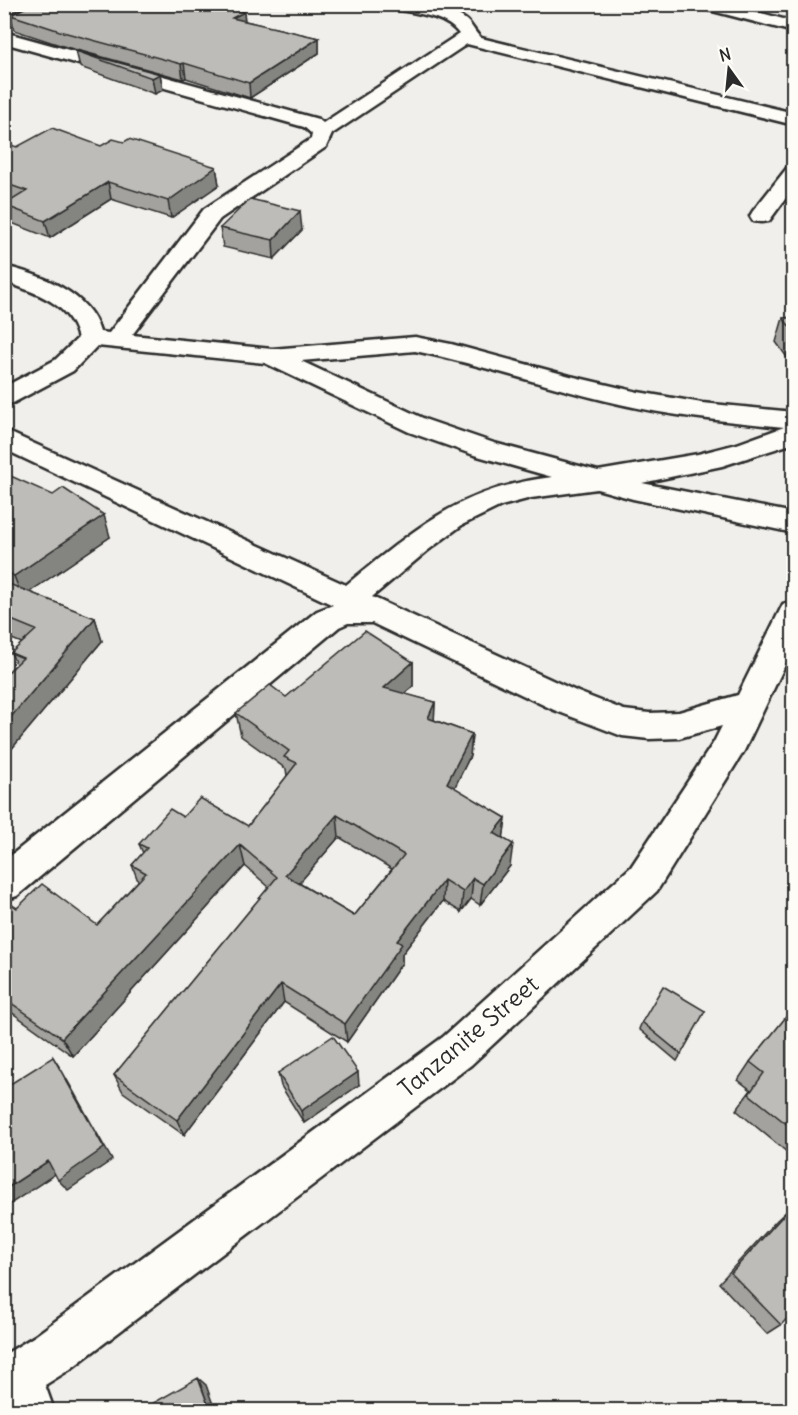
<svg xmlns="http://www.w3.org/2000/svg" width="798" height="1415" font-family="Delius,sans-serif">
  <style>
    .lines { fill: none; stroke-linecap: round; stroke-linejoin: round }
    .street-casing { stroke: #2b2b2b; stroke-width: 5 }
    .secondary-casing { stroke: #2b2b2b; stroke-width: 5 }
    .street { fill: #fdfcf7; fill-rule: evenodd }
    .secondary { fill: #fdfcf7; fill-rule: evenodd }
    .wall { fill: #a3a29e; stroke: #2b2b2b; stroke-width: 1.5; fill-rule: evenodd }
    .shaded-wall { fill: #848481; stroke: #2b2b2b; stroke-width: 1.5 }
    .building { fill: #bdbcb8; stroke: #2b2b2b; stroke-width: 1.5; fill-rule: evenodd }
    .labels { text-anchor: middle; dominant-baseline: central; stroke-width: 5; stroke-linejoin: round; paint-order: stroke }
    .near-street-label { font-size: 24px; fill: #2b2b2b; stroke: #fdfcf7 }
  </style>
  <rect width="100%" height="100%" fill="#f0efeb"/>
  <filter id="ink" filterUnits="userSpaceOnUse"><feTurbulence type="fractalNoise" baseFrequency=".0167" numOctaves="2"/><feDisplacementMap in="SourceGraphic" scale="12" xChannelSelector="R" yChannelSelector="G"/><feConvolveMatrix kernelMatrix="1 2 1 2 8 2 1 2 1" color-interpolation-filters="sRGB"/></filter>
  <g filter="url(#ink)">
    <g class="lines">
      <!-- street casing -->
      <g class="street-casing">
        <path id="street" d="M387 4C412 4 445 3 466 20 472 25 475 33 481 38L794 113V125L467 44 332 134 326 147 220 219 132 335 272 349 415 337 451 344 570 376 638 392 702 403 794 412V443L722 466 642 483 794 513V533L633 499 597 489 531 498 501 506 462 525 427 551 372 597 578 692 624 710 649 713 679 712 738 695 783 604 794 601V646L744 751 657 891 471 1065 69 1370 45 1385 54 1410H6L4 1355 35 1336 443 1037 631 867 714 742 722 726 679 738 649 739 622 736 554 710 372 623H348L339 627 17 896 4 900V861L317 611 333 605 4 449V430L346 585C415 529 460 488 552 477L474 455 409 432 265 363 97 346 73 371 13 403 4 405V387L55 360 78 338C68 301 37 294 4 281V266C41 275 89 292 100 332L109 333 204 209 311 139 312 134 304 127 4 43V32L318 119 323 123 459 34C445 14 411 13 389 8ZM415 351C490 366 563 393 638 408 686 418 735 422 784 427L737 444 698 454 598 471 494 443 427 420 301 361Z
          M794 166V187L769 221 761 222 753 221 750 216 753 211 787 168Z"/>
      </g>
      <!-- secondary casing -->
      <g class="secondary-casing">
        <path id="secondary" d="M699 4H728L794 22V32L701 8Z"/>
      </g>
      <!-- street -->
      <use href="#street" class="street"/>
      <!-- secondary -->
      <use href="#secondary" class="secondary"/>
    </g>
    <!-- wall -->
    <path class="wall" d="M244 12 245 21 319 38V53L250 98 186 78 183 79 66 47 14 30 11 15Z
      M76 51 160 74 163 90 155 94 80 67Z
      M101 146 216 167 219 185 171 218 111 199 50 238 9 222 4 207V204L10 201 4 199V149L17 147Z
      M220 228 302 230 274 259 223 247Z
      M794 317V367L776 342 783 318Z
      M4 473 110 537 29 592 95 618 102 641 4 758V676L16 664 11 653 22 643 4 636Z
      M413 662V686L404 694 435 702 434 720 472 734 470 756 454 788 506 818 503 839 510 866 480 905 471 899 461 912 443 901 402 954V963L347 1042 284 1002 184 1135 123 1092 114 1075 269 887 245 866 73 1056 4 1007V905L97 925 138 881 132 865 143 853 139 844 183 817 248 826 287 776 286 769 241 736 236 713 286 697ZM339 837 392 869 354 916 299 883Z
      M794 1007V1158L736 1110 751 1090 738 1080 750 1062Z
      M705 1011 677 1061 639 1029 642 1022Z
      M278 1073 359 1085 304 1123 281 1086Z
      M790 1208 781 1325 767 1334 719 1283 777 1220Z"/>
    <!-- shaded-wall -->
    <path class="shaded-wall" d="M4 4H30L4 17Z
      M244 12 245 26 232 18Z
      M319 38V53L250 98 249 83Z
      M184 63 186 78 183 79 181 64Z
      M160 74 163 90 155 94 152 78Z
      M216 167 219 185 171 218 168 201Z
      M108 182 111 199 50 238 45 221Z
      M300 211 302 230 274 259 273 240Z
      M104 515 110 537 22 597 14 576Z
      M95 618 102 641 4 758V725Z
      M413 662V686L384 711V688Z
      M435 702 434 725 428 718Z
      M472 734 470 756 446 805 447 783Z
      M337 815 339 837 288 896 285 875Z
      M506 818 503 840 494 833Z
      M513 844 510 866 480 905 483 884Z
      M240 845 245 866 73 1056 62 1038Z
      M473 878 471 899 461 912 463 892Z
      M444 880 443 901 402 954V963L347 1042 345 1024 397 941Z
      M281 984 284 1002 184 1135 177 1120Z
      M53 1057 62 1071 112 1160 68 1190 58 1180Z
      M358 1072 359 1085 304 1123 301 1111Z
      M48 1161 58 1172 4 1208V1190Z
      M198 1378 206 1385 215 1410H210Z"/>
    <!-- building -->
    <path class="building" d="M32 4H215L244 12 232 18 319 38 249 83 184 63 181 64 63 32 11 15Z
      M76 51 160 74 152 78Z
      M52 128 101 146 113 139 124 142 129 139 216 167 168 201 108 182 45 221 4 205 27 191 4 183V149L11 145 17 147Z
      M250 199 300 211 273 240 220 228Z
      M794 317V332L783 318Z
      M4 473 53 495 63 488 104 515 14 576 4 569Z
      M4 582 95 618 4 725V676L23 658 11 653 36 630 4 617Z
      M365 631 413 662 384 688 435 702 428 718 472 734 447 783 506 818 494 833 513 844 483 884 473 878 463 892 444 880 397 941 402 944 345 1024 281 984 177 1120 114 1075 277 877 240 845 62 1038 4 998V905L8 902 17 908 42 884 97 925 146 873 132 865 147 848 139 844 170 809 183 817 200 798 248 826 297 763 284 757 289 751 236 713 270 685 286 697ZM337 815 404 855 354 916 285 875Z
      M663 986 705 1011 681 1054 642 1022Z
      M794 1007V1130L749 1094 764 1073 750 1062Z
      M333 1036 358 1072 301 1111 278 1073Z
      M53 1057 104 1148 58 1180 48 1161 4 1190V1088Z
      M790 1208 794 1212V1311L781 1325 731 1273Z
      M198 1378 210 1410H141Z"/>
  </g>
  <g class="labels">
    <!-- near-street labels -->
    <g class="near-street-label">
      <text transform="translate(468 1036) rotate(-40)">Tanzanite Street</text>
    </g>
  </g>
  <!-- margin -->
  <rect width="798" height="1415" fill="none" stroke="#fdfcf7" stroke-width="24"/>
  <rect x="12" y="12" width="774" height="1391" fill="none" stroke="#2b2b2b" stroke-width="2" filter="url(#ink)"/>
  <!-- north arrow -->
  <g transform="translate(729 69) rotate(345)" stroke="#fdfcf7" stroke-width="4.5" paint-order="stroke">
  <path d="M0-4.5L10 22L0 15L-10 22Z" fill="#2b2b2b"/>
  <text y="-9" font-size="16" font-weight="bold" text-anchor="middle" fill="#2b2b2b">N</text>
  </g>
</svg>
